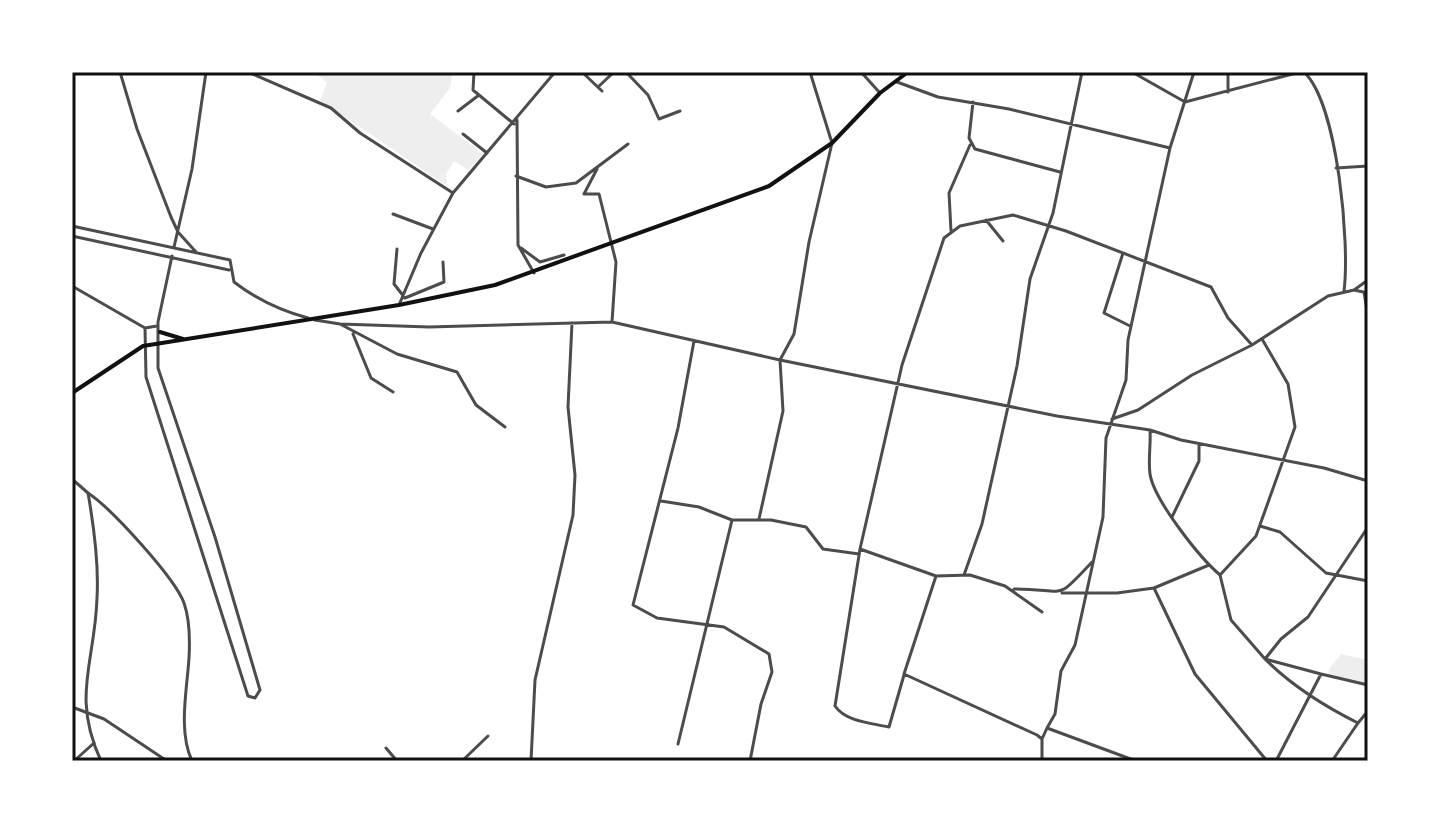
<svg xmlns="http://www.w3.org/2000/svg" width="1440" height="833" font-family="'Work Sans',sans-serif">
  <style>
    .green { fill: #eee }
    .lines { fill: none; stroke-linecap: round; stroke-linejoin: round }
    .minor { stroke: #4c4c4c; stroke-width: 3 }
    .tertiary { stroke: #4c4c4c; stroke-width: 3 }
    .secondary { stroke: #111; stroke-width: 4 }
    .primary { stroke: #111; stroke-width: 4 }
    .neatline { fill: none; stroke: #111; stroke-width: 3 }
  </style>
  <rect width="100%" height="100%" fill="#fff"/>
  <!-- green -->
  <path class="green" d="M314 72H452L450 88 430 114 483 154 468 170 454 161 446 174 447 186 320 100 327 83Z
    M1341 654 1368 660V687L1328 676 1329 669Z"/>
  <g class="lines">
    <!-- minor -->
    <path class="minor" d="M120 72 137 129 171 217 178 232 196 252
      M248 72 331 108 360 133 453 193
      M474 72 473 90 514 124
      M582 72 602 91
      M626 72 648 95 659 119 680 111
      M861 72 880 93
      M1132 72 1185 102 1300 72
      M1304 72C1338 104 1350 245 1344 291
      M897 82 938 97 1009 109 1170 148 1194 72
      M598 87 614 72
      M1228 92V72
      M973 102 969 138 975 149 1060 172
      M458 111 479 95
      M517 120 518 245 534 273
      M463 134 487 153
      M1336 168 1368 166
      M597 169 584 194H599L616 262 612 322
      M516 176 546 187 576 183 628 144
      M393 214 433 229
      M986 220 1003 241
      M72 226 230 260 234 282C256 299 281 311 308 318
      M951 231 949 193 970 145
      M72 236 229 270
      M174 247 192 169 206 72
      M521 248 540 262 564 255
      M397 249 394 284 405 298 444 282 443 262
      M1123 253 1104 313 1130 326
      M72 286 145 328 157 326
      M1354 290 1368 280
      M1364 292 1368 317
      M399 305 421 253 453 193 555 72
      M315 320 340 324 429 327 612 322 780 360 1057 416 1150 430 1181 440 1324 468 1368 481
      M340 324 397 354 457 372 476 405 505 427
      M145 328 146 377 248 696 255 698 260 690 215 537 158 368V322L172 256
      M353 334 371 378 393 392
      M694 341 678 428 633 605 657 618 724 627 769 654 772 672 761 704 750 761
      M1112 419 1138 410 1192 375 1252 345 1328 296 1354 290 1368 293
      M1150 430C1151 444 1148 460 1150 474 1154 500 1199 557 1220 575L1256 536 1295 427 1288 384 1262 339
      M88 493C111 508 175 578 184 603 190 620 190 640 189 658 187 690 178 731 192 761
      M661 501 699 507 732 520 678 744
      M1172 517 1199 461V444
      M759 519 783 411 780 360 794 334 809 242 832 143
      M732 520H771L806 527 823 549 859 554
      M1260 526 1280 532 1326 573 1368 581
      M860 549 835 706C846 722 871 723 889 727L904 675
      M1209 565 1154 588 1195 674 1267 761
      M964 575 982 524 1017 366 1030 279 1053 213 1082 72
      M1220 575 1231 620 1265 659 1281 639 1308 617 1368 527
      M936 576 970 575 1005 586 1042 612
      M1014 589C1068 589 1054 603 1092 562
      M1062 593H1117L1154 588
      M1321 674 1368 685
      M72 707 104 719 167 761
      M1358 723 1368 711
      M1047 728 1055 714 1061 671 1075 645 1103 517 1106 438 1126 380 1128 340 1170 148
      M1042 739 1047 728 1136 761
      M386 748 397 761
      M74 761 94 743
      M462 761 488 736
      M531 761 535 680 573 515 575 475 568 407 572 323
      M1042 761V739L1037 735 904 674 936 576 860 549 902 365 944 238 960 226 1013 215 1066 231 1211 287 1228 318 1252 345
      M1276 761 1321 674 1265 659C1291 685 1326 707 1358 723L1332 761"/>
    <!-- tertiary -->
    <path class="tertiary" d="M810 72 832 143
      M72 479 88 493C94 527 99 563 97 598 95 663 71 696 101 761"/>
    <!-- secondary -->
    <path class="secondary" d="M72 393 143 346 399 305 495 285 769 186 832 143 880 93 908 72"/>
    <!-- primary -->
    <path class="primary" d="M160 332 183 339"/>
  </g>
  <!-- border -->
  <rect width="1440" height="833" fill="none" stroke="#ffffff" stroke-width="148"/>
  <rect x="74" y="74" width="1292" height="685" class="neatline"/>
</svg>
